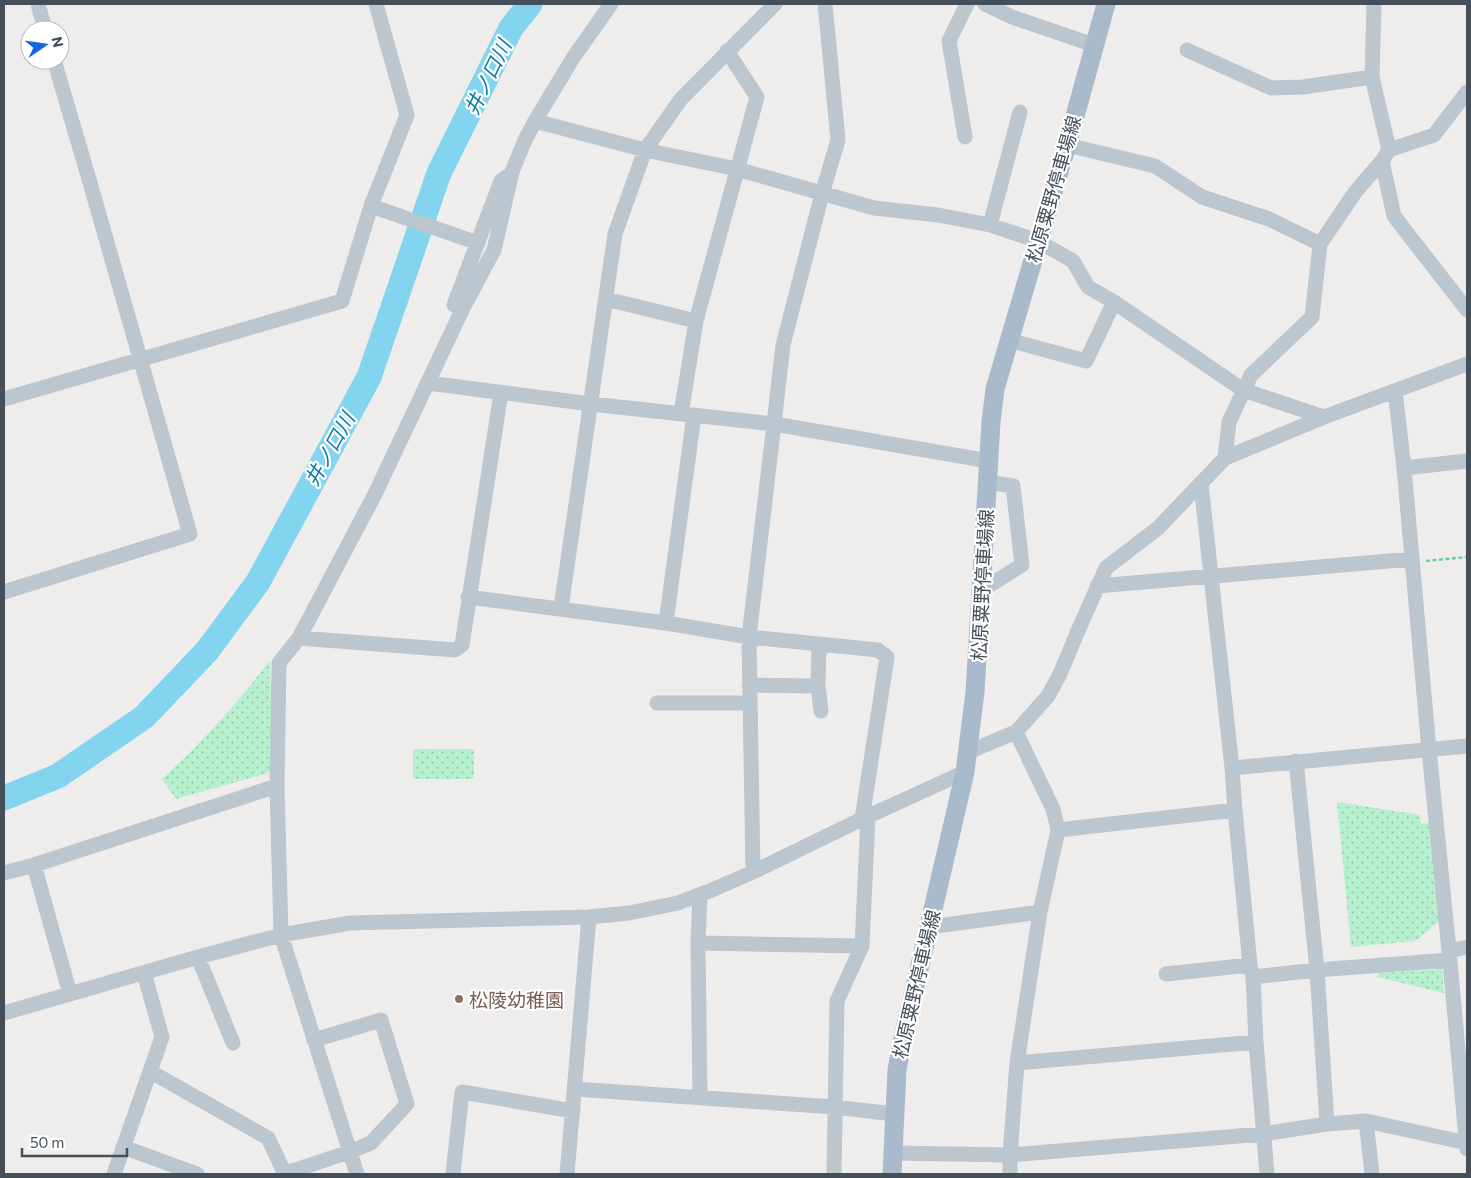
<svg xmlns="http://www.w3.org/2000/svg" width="1471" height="1178" font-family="Commissioner,'Noto Sans JP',sans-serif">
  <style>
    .park { fill: url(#park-dots) }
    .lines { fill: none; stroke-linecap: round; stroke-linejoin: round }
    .river { stroke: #82d4ef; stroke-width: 25 }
    .path { stroke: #6ecfa3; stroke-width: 2.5; stroke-dasharray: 4 2.5; stroke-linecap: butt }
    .minor { stroke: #bcc6cf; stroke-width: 15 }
    .major { stroke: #aabacd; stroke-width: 19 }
    .education-dot { fill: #8d6e63; stroke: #fff; stroke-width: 2 }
    .labels { text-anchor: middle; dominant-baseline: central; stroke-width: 4.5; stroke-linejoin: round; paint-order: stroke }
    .street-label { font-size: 19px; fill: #444f5a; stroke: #fff }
    .education-label { font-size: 19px; fill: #785e54; stroke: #fff; text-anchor: start }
    .water-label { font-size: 20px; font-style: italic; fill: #087ba2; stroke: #fff }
  </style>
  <defs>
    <pattern id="park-dots" width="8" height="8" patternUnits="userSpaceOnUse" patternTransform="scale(1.25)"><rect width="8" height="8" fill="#b7f0cf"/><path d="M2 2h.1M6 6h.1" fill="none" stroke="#96c5ab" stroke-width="1.8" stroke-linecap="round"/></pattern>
  </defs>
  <rect width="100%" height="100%" fill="#efecec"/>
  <!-- park -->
  <path class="park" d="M270 660 272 767 268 773 176 799 162 779C202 742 237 704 270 660Z
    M413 749H474V779H413Z
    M1337 802 1420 815 1421 824 1430 823 1439 922 1415 941 1351 947Z
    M1442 969 1444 993 1377 977 1379 973Z"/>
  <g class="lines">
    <!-- river -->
    <path class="river" d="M4 798 58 776 144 717 207 651 258 582 369 377 439 173 511 28 530 4"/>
    <!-- path -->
    <path class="path" d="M1426 561 1467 557"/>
    <!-- minor -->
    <path class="minor" d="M38 4 45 30
      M985 4 1012 17 1094 45
      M1187 50 1271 88 1303 87 1372 77
      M535 121 645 150 737 169 874 208 938 215 990 225 1038 241 1073 261 1088 287 1114 302 1243 390 1324 417
      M965 137 949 41 967 4
      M1067 145 1155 166 1202 197 1269 219 1320 244
      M1389 150 1434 135 1467 92
      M1382 161 1394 216 1467 310
      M371 206 478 243
      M990 225 1020 112
      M606 299 696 321
      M462 308 454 305 501 181 506 177
      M1009 340 1086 361 1114 302
      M428 383 591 404 774 424 989 461
      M1395 391 1404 468 1429 750 1449 951 1467 1149
      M4 399 342 301 371 206 407 115 376 4
      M681 414 696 321 757 97 727 51
      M1225 458 1229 422 1251 375 1312 317 1320 244 1356 191 1382 161 1389 150 1372 77 1374 4
      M1404 468 1467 461
      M1201 484 1232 768 1235 810 1250 965 1253 977 1256 1042 1267 1174
      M1097 586 1412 559
      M982 590 1022 565 1013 486 988 482
      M4 592 190 534 91 186 54 60
      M468 597 666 623 749 637 878 650 887 657 862 819
      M561 608 615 234 645 150 681 99 775 4
      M666 623 694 415
      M299 638 455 650 462 645 501 393
      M819 644 818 686 821 711
      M749 685 818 686
      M657 703H750
      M968 752 1016 732 1048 696 1060 674 1077 633 1106 568 1158 528 1225 458 1324 417 1467 364
      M1296 761 1317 970 1327 1124
      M1232 768 1467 746
      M1058 830 1235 810
      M34 865 70 994
      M753 872 749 637 774 424 783 345 822 194 838 140 825 4
      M4 873 34 865 277 786
      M700 895 698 943 700 1098
      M929 927 1040 912
      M698 943 862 946
      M1449 951 1467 947
      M198 957 233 1043
      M1166 974 1250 965
      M1253 977 1317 970 1450 960
      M4 1013 198 957 281 935 350 923 589 917 629 913 678 903 712 890 753 872 862 819 965 772
      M1017 1063 1256 1042
      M151 1072 268 1138 285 1174
      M575 1089 834 1107 894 1114
      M1366 1121 1372 1174
      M123 1147 197 1174
      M892 1153 1010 1155 1263 1134 1327 1124 1366 1121 1467 1143
      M114 1174 162 1037 144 973
      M283 1174 349 1152 371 1143 407 1104 381 1020 314 1040
      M357 1174 281 935 277 786 279 663 299 638 375 494 463 308 494 250 512 172 525 140 535 121 573 58 611 4
      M453 1174 462 1092 573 1111
      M567 1174 589 917
      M834 1174 837 1001 862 946 868 817
      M1010 1174V1155L1017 1063 1040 912 1058 830 1053 809 1016 732"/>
    <!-- major -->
    <path class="major" d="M892 1174 897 1070 903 1038 965 772 975 692 991 422 995 389 1067 145 1106 4"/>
  </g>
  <!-- markers -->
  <circle class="education-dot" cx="459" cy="999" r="5"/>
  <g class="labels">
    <!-- street labels -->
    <g class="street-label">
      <text transform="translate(1053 189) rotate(-74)">松原粟野停車場線</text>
      <text transform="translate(982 585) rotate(-87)">松原粟野停車場線</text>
      <text transform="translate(916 984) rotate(-77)">松原粟野停車場線</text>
    </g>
    <!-- education labels -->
    <g class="education-label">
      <text x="469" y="999">松陵幼稚園</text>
    </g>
    <!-- water labels -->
    <g class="water-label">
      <text transform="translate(487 77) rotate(-64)">井ノ口川</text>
      <text transform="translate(329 449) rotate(-61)">井ノ口川</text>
    </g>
  </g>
  <!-- border -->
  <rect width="1471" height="1178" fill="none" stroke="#444f5a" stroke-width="10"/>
  <!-- north arrow -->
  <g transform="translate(45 45) rotate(77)"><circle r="24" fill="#ffffff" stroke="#b4b9bd"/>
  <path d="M0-4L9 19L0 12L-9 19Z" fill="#1265e3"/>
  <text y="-8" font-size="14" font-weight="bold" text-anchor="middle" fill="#444f5a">N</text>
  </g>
  <!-- scale -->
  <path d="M22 1148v8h105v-8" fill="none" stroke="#444f5a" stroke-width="2.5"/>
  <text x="30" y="1148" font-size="15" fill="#444f5a" stroke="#ffffff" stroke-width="4" paint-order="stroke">50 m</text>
</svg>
